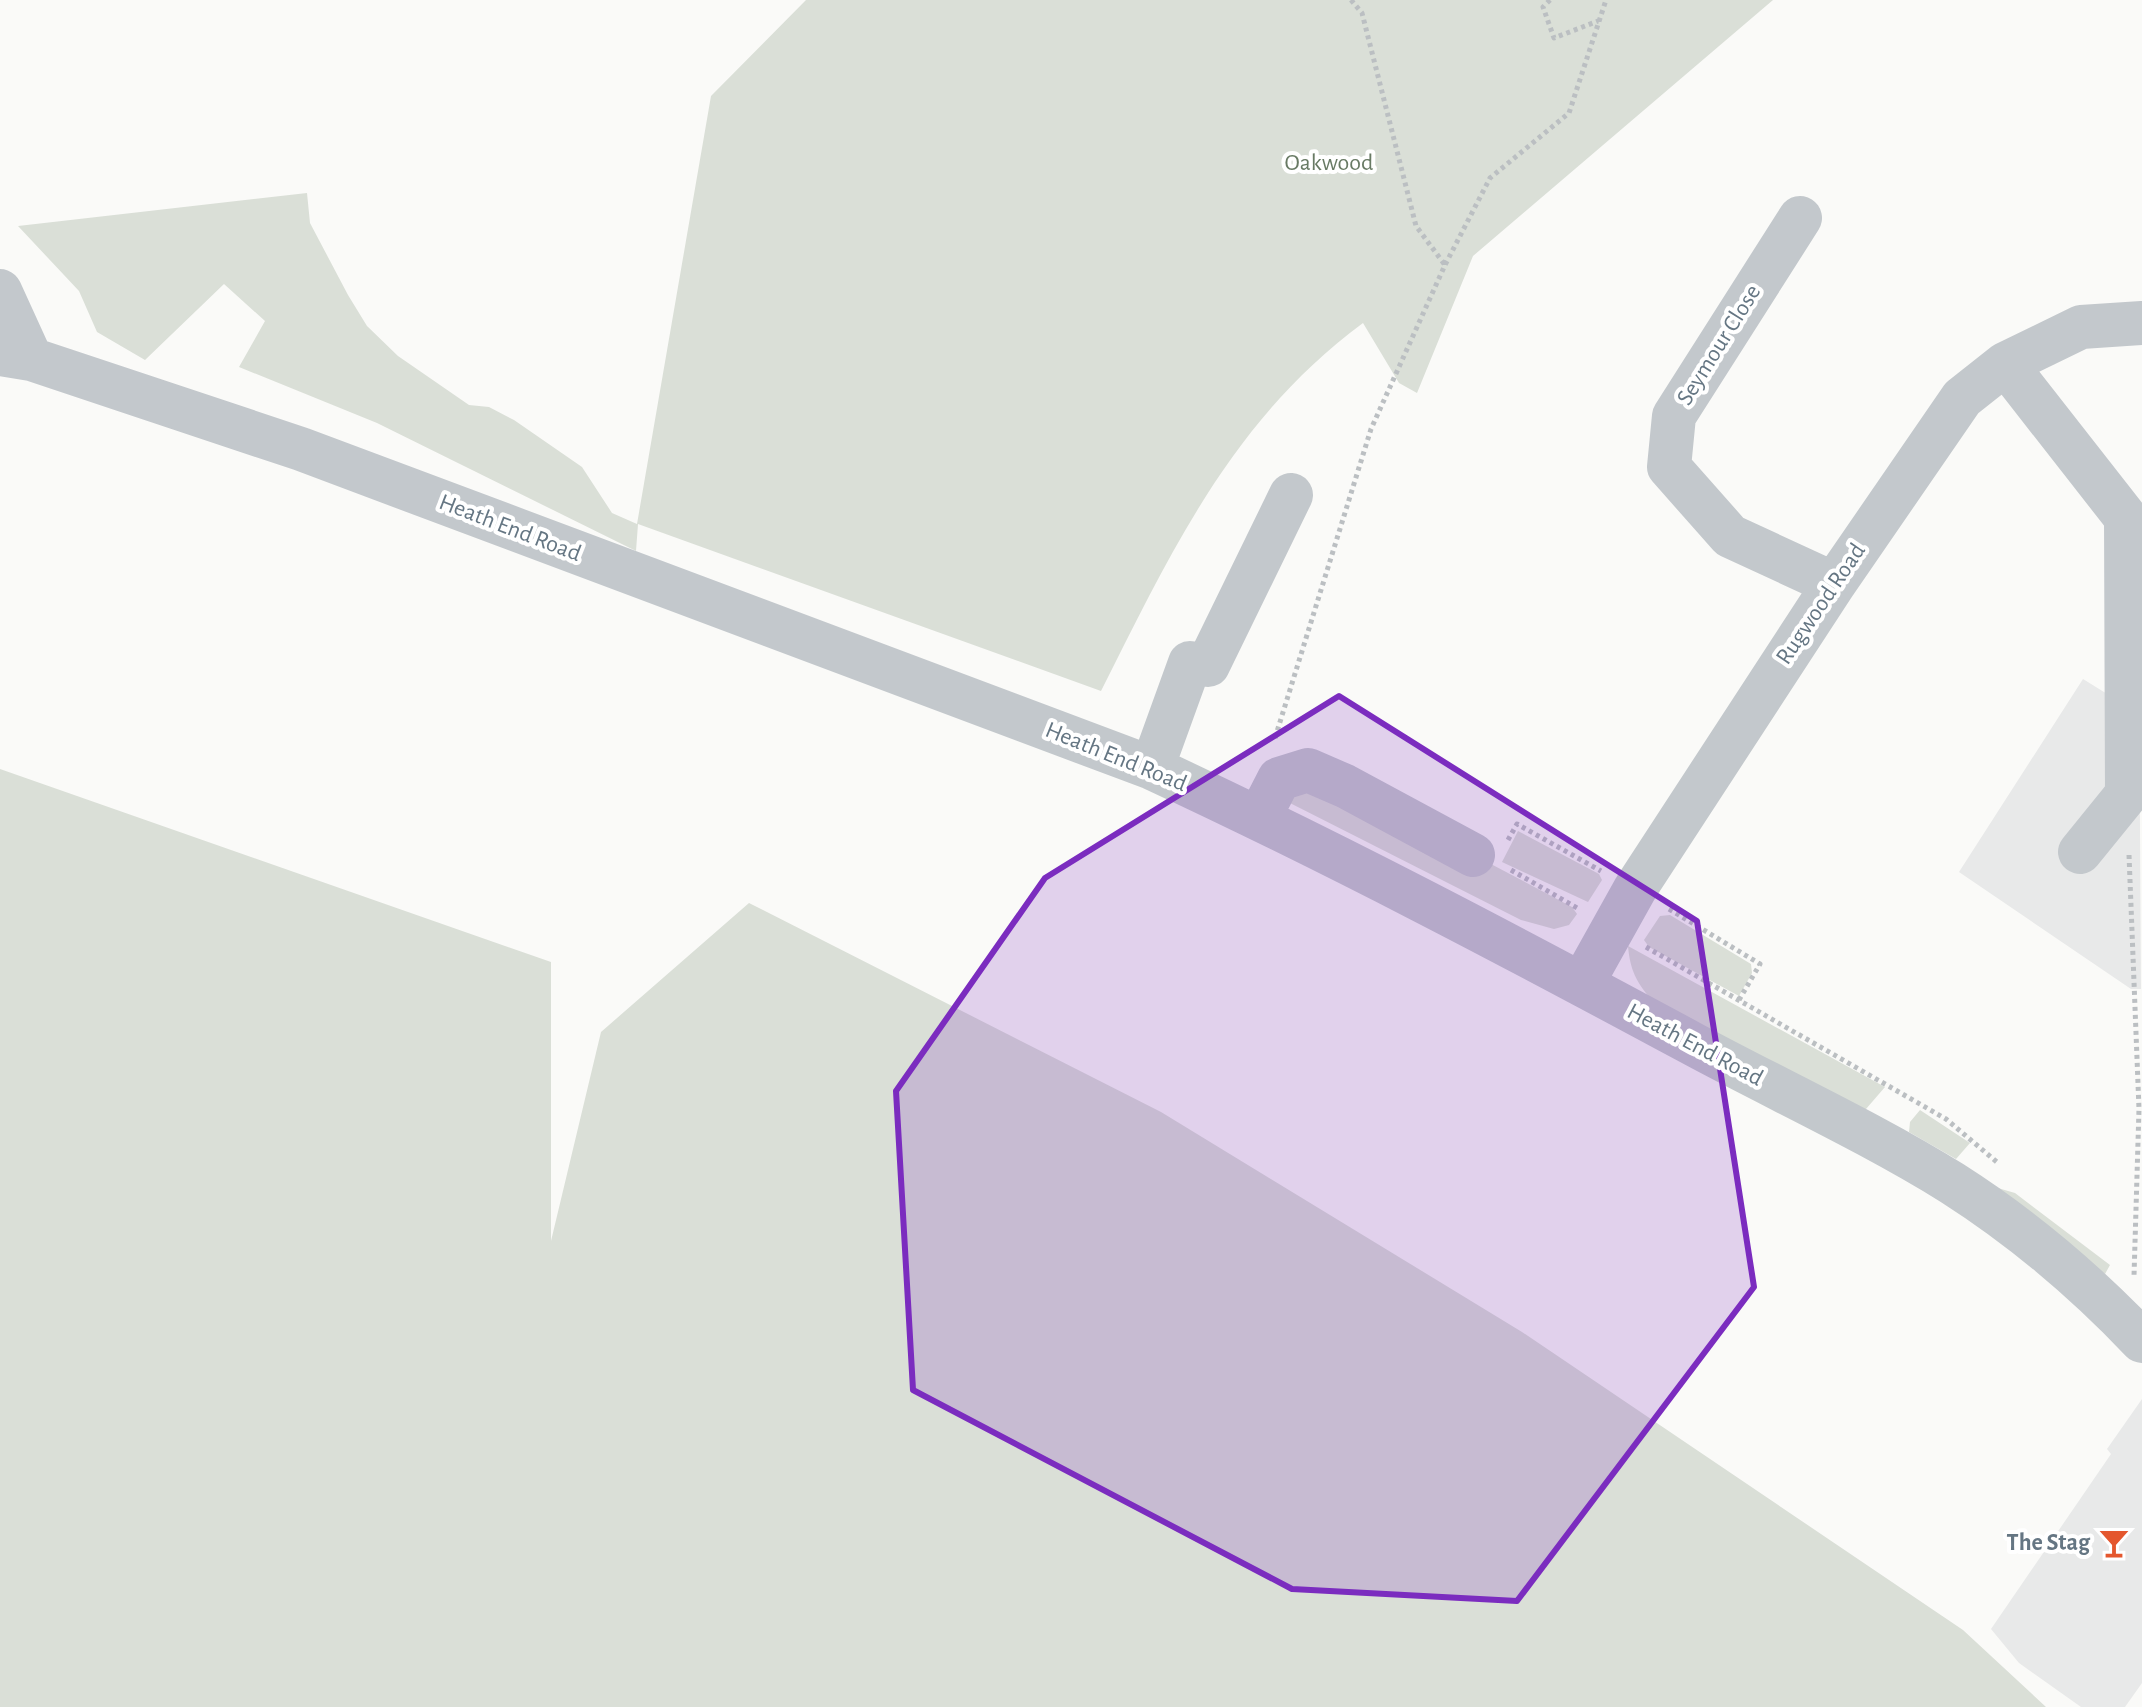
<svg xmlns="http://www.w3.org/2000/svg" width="2142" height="1707" font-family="'Alegreya Sans',sans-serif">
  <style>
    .built { fill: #e8e9e9 }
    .green { fill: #dadfd7 }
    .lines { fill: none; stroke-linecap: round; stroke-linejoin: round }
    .path { stroke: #bbbfc2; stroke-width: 5; stroke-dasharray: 4 4; stroke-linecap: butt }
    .minor { stroke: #c3c8cc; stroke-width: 44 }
    .marked { fill: #7b2cbf; fill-opacity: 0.2; stroke: #7b2cbf; stroke-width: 6; stroke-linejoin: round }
    .labels { text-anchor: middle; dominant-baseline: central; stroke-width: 8; stroke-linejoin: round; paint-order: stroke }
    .park-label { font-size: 24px; fill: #687a64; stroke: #fff }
    .street-label { font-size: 24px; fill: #657683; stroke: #fff }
    .poi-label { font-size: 24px; font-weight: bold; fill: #657683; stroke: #fff; text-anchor: end }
  </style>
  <rect width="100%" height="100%" fill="#fafaf8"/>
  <!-- built -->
  <path class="built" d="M2138 512 2141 989H2131L1959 872 2083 679 2112 697Z
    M2142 1399V1683L2125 1707H2081L2019 1663 1991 1629 2111 1454 2107 1449Z"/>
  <!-- green -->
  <path class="green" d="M806 0H1773L1473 256 1417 393 1399 383 1363 323C1233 419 1172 550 1101 691L638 524 636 551 377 423 239 367 265 321 224 284 145 360 97 332 79 291 18 226 307 193 310 223 348 295 367 326 398 356 469 405 489 407 514 420 582 467 612 513 637 524 711 96Z
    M0 769 551 962V1241L601 1032 749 903 1161 1112 1522 1332 1963 1630 2046 1707H0Z
    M1291 784 1489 863 1572 907 1577 914 1569 925 1554 929 1521 920 1286 801Z
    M1518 831 1599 874 1602 880 1588 902 1502 862Z
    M1670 915 1751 964 1752 973 1739 996 1649 947 1644 940 1660 916Z
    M1628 946 1885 1087 1866 1109H1858L1651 999C1636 982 1630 969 1628 946Z
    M1920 1110 1970 1143 1956 1159 1909 1132 1910 1122Z
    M1984 1184 2015 1193 2110 1265 2105 1274Z"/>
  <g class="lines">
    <!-- path -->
    <path class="path" d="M1351 0 1362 13 1416 226 1445 265
      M1550 0 1543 7 1554 38 1598 21
      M1275 738 1371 429 1445 265 1490 178 1569 113 1606 0
      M1508 840 1517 824 1601 871
      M2129 855 2139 1109 2134 1276
      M1511 870 1579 909
      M1669 909 1760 964 1739 1000
      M1646 947 1946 1119 1998 1163"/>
    <!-- minor -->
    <path class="minor" d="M1800 218 1674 416 1669 467 1730 536 1834 584
      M0 291 31 359
      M0 354 31 359 301 449 1152 768C1335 853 1513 947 1691 1043 1776 1089 1870 1132 1952 1183 2021 1227 2086 1282 2142 1341
      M2018 380 2126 518 2127 794 2080 852
      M1152 768 1190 663 1208 665 1291 495
      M1259 818 1279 779 1308 770 1345 786 1473 855
      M1582 984 1635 889 1834 584 1962 398 2005 364 2081 327 2142 323"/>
  </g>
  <!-- marked area -->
  <path class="marked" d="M1339 696 1697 921 1754 1287 1517 1601 1292 1589 913 1390 896 1091 1045 878Z"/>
  <!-- icons -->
  <defs>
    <g id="bar-bare" transform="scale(2.4)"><path d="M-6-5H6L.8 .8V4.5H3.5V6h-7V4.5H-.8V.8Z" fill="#e4572e" stroke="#fff" stroke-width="2.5" paint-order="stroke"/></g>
  </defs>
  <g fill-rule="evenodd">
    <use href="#bar-bare" x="2114" y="1543"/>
  </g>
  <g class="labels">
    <!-- park labels -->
    <g class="park-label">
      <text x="1329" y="163">Oakwood</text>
    </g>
    <!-- street labels -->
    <g class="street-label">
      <text transform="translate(1719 345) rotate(-58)">Seymour Close</text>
      <text transform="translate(510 528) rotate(21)">Heath End Road</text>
      <text transform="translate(1821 604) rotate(-56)">Rugwood Road</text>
      <text transform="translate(1116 757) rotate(22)">Heath End Road</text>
      <text transform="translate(1695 1045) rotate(28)">Heath End Road</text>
    </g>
    <!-- poi labels -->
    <g class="poi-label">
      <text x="2090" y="1543">The Stag</text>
    </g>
  </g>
</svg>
